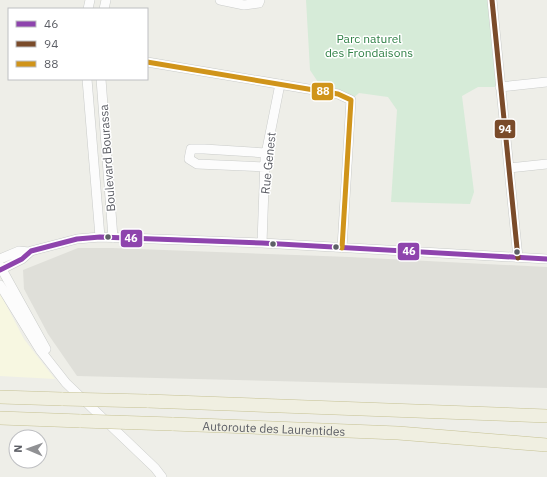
<svg xmlns="http://www.w3.org/2000/svg" width="547" height="477" font-family="'IBM Plex Sans',sans-serif">
  <style>
    .commercial { fill: #f7f7e1 }
    .industrial { fill: #dfdfd9 }
    .green { fill: #d6ebd8 }
    .lines { fill: none; stroke-linecap: round; stroke-linejoin: round }
    .minor-casing { stroke: #caccca; stroke-width: 10 }
    .highway-casing { stroke: #c6c294; stroke-width: 14 }
    .minor { stroke: #fcfcfc; stroke-width: 9 }
    .highway { stroke: #f0efe1; stroke-width: 13 }
    .highway-bridge-casing { stroke: #c6c294; stroke-width: 14; stroke-linecap: butt }
    .highway-bridge { stroke: #f0efe1; stroke-width: 13 }
    .bus-1-casing { stroke: #fff; stroke-width: 8 }
    .bus-2-casing { stroke: #fff; stroke-width: 8 }
    .bus-3-casing { stroke: #fff; stroke-width: 8 }
    .bus-1 { stroke: #8e44ad; stroke-width: 5 }
    .bus-2 { stroke: #7a4b2a; stroke-width: 5 }
    .bus-3 { stroke: #d0941a; stroke-width: 5 }
    .bus-dot { fill: #5d5f66; stroke: #fff; stroke-width: 1.5 }
    .labels { text-anchor: middle; dominant-baseline: central; stroke-width: 3; stroke-linejoin: round; paint-order: stroke }
    .park-label { font-size: 12px; fill: #318147; stroke: #fff }
    .street-label { font-size: 12px; fill: #5d5f66; stroke: #fff }
    .line-badge { stroke: #fff; stroke-width: 1.5 }
    .badge-label { font-size: 11px; text-anchor: middle; font-weight: bold; fill: #fff }
  </style>
  <rect width="100%" height="100%" fill="#eeeee8"/>
  <!-- commercial -->
  <path class="commercial" d="M0 293 24 339 55 379 0 376Z"/>
  <!-- industrial -->
  <path class="industrial" d="M78 248H112L349 257 547 267V388L77 376 48 334 24 289 23 270Z"/>
  <!-- green -->
  <path class="green" d="M306 0H492L500 87H478L462 96 474 192 470 204 391 202 397 110 388 97 359 93 351 100 318 91V82L310 70Z"/>
  <g class="lines">
    <!-- minor casing -->
    <g class="minor-casing">
      <path id="minor" d="M220 0 244 5 259 3 260 0
        M492 0 518 258
        M88 9 90 0
        M104 9 106 0
        M147 62 338 94 351 100 342 248
        M87 79 100 237
        M101 79 113 238
        M500 87 547 82
        M265 167 197 164 189 159 191 149H204L266 153
        M509 168 547 164
        M262 243 265 159 280 84
        M0 259 19 251 29 252
        M0 266 46 349
        M0 270 22 259 31 251 77 239 100 237 262 243 547 259
        M0 285 40 350 66 383 155 468 162 477"/>
    </g>
    <!-- highway casing -->
    <g class="highway-casing">
      <g id="highway">
        <path d="M0 397 63 399"/>
        <path d="M147 401 547 416"/>
        <path d="M0 418 81 421"/>
        <path id="s1" d="M172 424 398 433 547 445"/>
      </g>
    </g>
    <!-- minor -->
    <use href="#minor" class="minor"/>
    <!-- highway -->
    <use href="#highway" class="highway"/>
    <!-- highway-bridge casing -->
    <g class="highway-bridge-casing">
      <path id="highway-bridge" d="M63 399 147 401
        M81 421 172 424"/>
    </g>
    <!-- highway-bridge -->
    <use href="#highway-bridge" class="highway-bridge"/>
    <!-- bus-1 casing -->
    <g class="bus-1-casing">
      <path id="bus-1" d="M0 270 22 259 31 251 77 239 100 237 262 243 547 259"/>
    </g>
    <!-- bus-2 casing -->
    <g class="bus-2-casing">
      <path id="bus-2" d="M492 0 518 258"/>
    </g>
    <!-- bus-3 casing -->
    <g class="bus-3-casing">
      <path id="bus-3" d="M147 62 338 94 351 100 342 248"/>
    </g>
    <!-- bus-1 -->
    <use href="#bus-1" class="bus-1"/>
    <!-- bus-2 -->
    <use href="#bus-2" class="bus-2"/>
    <!-- bus-3 -->
    <use href="#bus-3" class="bus-3"/>
  </g>
  <!-- markers -->
  <g class="bus-dot">
    <circle cx="108" cy="237" r="3.5"/>
    <circle cx="273" cy="244" r="3.5"/>
    <circle cx="336" cy="247" r="3.5"/>
    <circle cx="517" cy="252" r="3.5"/>
  </g>
  <g class="labels">
    <!-- park labels -->
    <g class="park-label">
      <text x="369" y="38">Parc naturel<tspan x="369" dy="14">des Frondaisons</tspan></text>
    </g>
    <!-- street labels -->
    <g class="street-label">
      <text transform="translate(107 158) rotate(-94)">Boulevard Bourassa</text>
      <text transform="translate(268 163) rotate(-84)">Rue Genest</text>
      <text stroke="none"><textPath href="#s1" startOffset="102">Autoroute des Laurentides</textPath></text>
    </g>
  </g>
  <g class="line-badge">
    <rect x="311" y="82" width="23" height="19" rx="4" fill="#d0941a"/>
    <rect x="494" y="119" width="22" height="20" rx="4" fill="#7a4b2a"/>
    <rect x="120" y="229" width="23" height="19" rx="4" fill="#8e44ad"/>
    <rect x="397" y="242" width="23" height="19" rx="4" fill="#8e44ad"/>
  </g>
  <g class="badge-label">
    <text x="323" y="95">88</text>
    <text x="505" y="133">94</text>
    <text x="131" y="242">46</text>
    <text x="409" y="255">46</text>
  </g>
  <!-- legend -->
  <rect x="8" y="8" width="140" height="72" fill="#ffffff" stroke="#bebfc2"/>
  <rect x="16" y="21" width="20" height="6" fill="#8e44ad" stroke="#bebfc2"/>
  <text x="44" y="28" font-size="12" fill="#5d5f66">46</text>
  <rect x="16" y="41" width="20" height="6" fill="#7a4b2a" stroke="#bebfc2"/>
  <text x="44" y="48" font-size="12" fill="#5d5f66">94</text>
  <rect x="16" y="61" width="20" height="6" fill="#d0941a" stroke="#bebfc2"/>
  <text x="44" y="68" font-size="12" fill="#5d5f66">88</text>
  <!-- north arrow -->
  <g transform="translate(28 449) rotate(272)"><circle r="19" fill="#ffffff" stroke="#bebfc2"/>
  <path d="M0-3L7 15L0 10L-7 15Z" fill="#909194"/>
  <text y="-6" font-size="11" font-weight="bold" text-anchor="middle" fill="#5d5f66">N</text>
  </g>
</svg>
